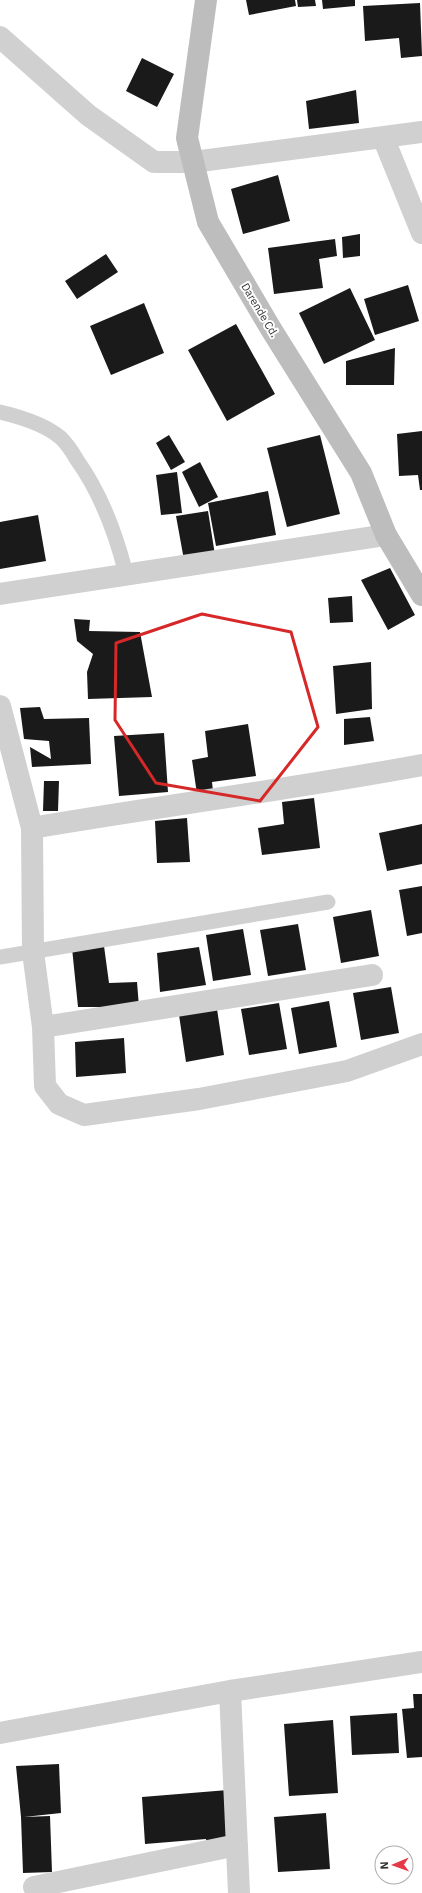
<svg xmlns="http://www.w3.org/2000/svg" width="422" height="1893" font-family="'IBM Plex Sans',sans-serif">
  <style>
    .building { fill: #1a1a1a }
    .lines { fill: none; stroke-linecap: round; stroke-linejoin: round }
    .lane { stroke: #d0d0d0; stroke-width: 15 }
    .street { stroke: #d0d0d0; stroke-width: 22 }
    .secondary { stroke: #bdbdbd; stroke-width: 22 }
    .marked { fill: none; stroke: #d62828; stroke-width: 3; stroke-linejoin: round }
    .labels { text-anchor: middle; dominant-baseline: central; stroke-width: 4; stroke-linejoin: round; paint-order: stroke }
    .street-label { font-size: 11px; fill: #333; stroke: #fff }
  </style>
  <rect width="100%" height="100%" fill="#fff"/>
  <!-- building -->
  <path class="building" d="M246 0H295L296 6 249 15Z
    M297 0H315L316 6 298 7Z
    M322 0H355V6L323 9Z
    M420 3 422 56 401 58 399 38 365 41 363 6Z
    M142 58 174 74 157 107 126 91Z
    M356 90 359 123 309 129 306 101Z
    M278 175 290 221 243 234 231 189Z
    M360 234V256L343 258 342 237Z
    M335 239 337 256 319 259 323 288 274 294 268 248Z
    M106 254 118 272 77 299 65 281Z
    M408 285 419 321 375 335 364 299Z
    M350 288 375 340 324 364 299 313Z
    M144 303 164 353 111 375 90 326Z
    M236 324 275 394 227 421 188 350Z
    M395 348 394 385H346V361Z
    M422 431V490H420L418 475 399 476 397 434Z
    M169 435 185 462 171 470 156 443Z
    M320 435 340 514 287 527 267 448Z
    M200 462 218 497 199 507 182 472Z
    M177 472 182 513 161 515 156 475Z
    M268 491 276 535 216 546 208 503Z
    M208 511 215 555 184 560 176 516Z
    M38 515 46 561 0 569V522Z
    M390 568 415 615 388 630 361 580Z
    M352 596 353 622 330 623 328 598Z
    M74 619 90 620 89 631 140 632 152 697 88 699 87 672 93 654 77 641Z
    M371 662 372 709 336 714 333 666Z
    M40 707 44 719 89 718 91 764 32 767 30 747 51 759 49 741 24 739 20 708Z
    M370 717 374 741 344 745V719Z
    M248 724 256 776 212 782 213 791 197 794 192 760 208 757 205 731Z
    M164 733 168 792 119 796 114 736Z
    M44 781H59L58 811H43Z
    M314 798 320 848 262 855 258 828 284 824 282 802Z
    M187 818 190 862 157 863 155 821Z
    M422 824V864L387 871 379 833Z
    M422 886V933L407 936 399 890Z
    M371 910 379 956 341 963 333 917Z
    M298 924 306 970 268 976 260 930Z
    M243 929 251 975 213 981 206 935Z
    M104 946 109 983 137 982 139 1007H78L72 948Z
    M199 947 206 985 160 992 157 953Z
    M391 987 399 1033 361 1040 353 993Z
    M329 1001 337 1047 299 1054 291 1008Z
    M279 1003 287 1049 249 1055 241 1009Z
    M217 1009 224 1055 186 1062 179 1015Z
    M124 1038 126 1073 76 1077 75 1042Z
    M413 1694H422V1757L407 1758 402 1709 414 1708Z
    M397 1713 399 1753 352 1755 350 1716Z
    M333 1720 338 1793 289 1796 284 1724Z
    M59 1764 61 1813 24 1817 50 1816 52 1872 23 1873 21 1817 16 1766Z
    M228 1790 232 1842 207 1844 206 1839 145 1844 142 1797Z
    M326 1813 330 1869 278 1872 274 1817Z"/>
  <g class="lines">
    <!-- lane -->
    <path class="lane" d="M0 412C21 417 45 424 61 438 67 444 73 453 77 460 102 495 116 534 126 574
      M0 957 328 902"/>
    <!-- street -->
    <path class="street" d="M0 37 88 115 154 162H193L422 132
      M383 137 422 233
      M0 594 386 535
      M0 706 32 828 33 952 43 1027 372 975
      M32 828C162 806 292 789 422 765
      M43 1027 45 1086 59 1104 84 1115 199 1099 347 1071 422 1044
      M230 1691 239 1893
      M0 1733 230 1691 422 1662
      M34 1887 237 1845"/>
    <!-- secondary -->
    <path class="secondary" d="M206 0 187 138 208 222 271 329 361 473 386 535 422 595"/>
  </g>
  <!-- marked area -->
  <path class="marked" d="M202 614 291 632 318 727 260 801 156 783 115 720 116 643Z"/>
  <g class="labels">
    <!-- street labels -->
    <g class="street-label">
      <text transform="translate(260 310) rotate(59)">Darende Cd.</text>
    </g>
  </g>
  <!-- north arrow -->
  <g transform="translate(394 1865) rotate(268)"><circle r="19" fill="#ffffff" stroke="#adadad"/>
  <path d="M0-3L7 15L0 10L-7 15Z" fill="#e63946"/>
  <text y="-6" font-size="11" font-weight="bold" text-anchor="middle" fill="#333333">N</text>
  </g>
</svg>
